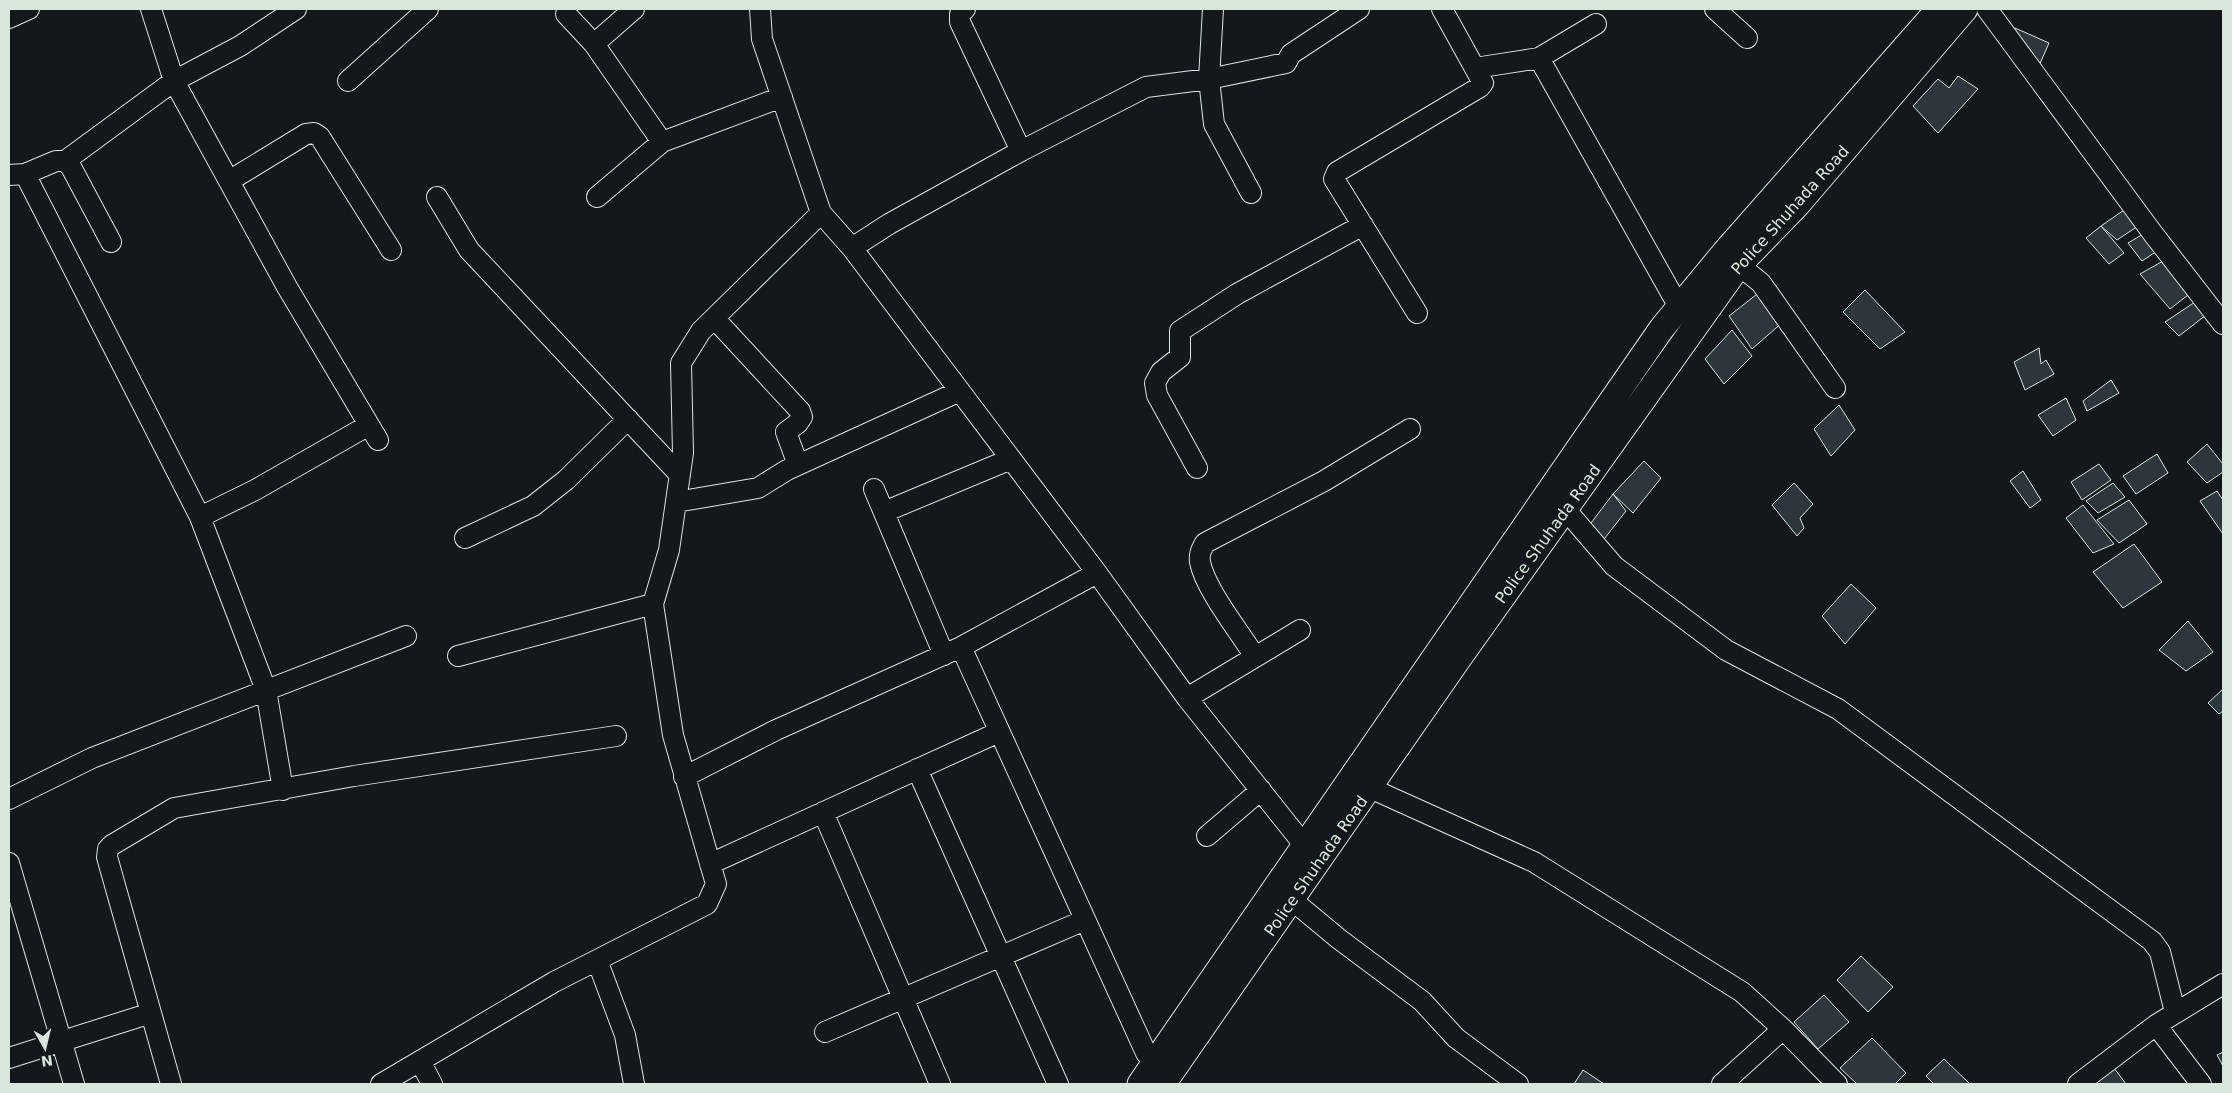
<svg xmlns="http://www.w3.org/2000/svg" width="2232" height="1093" font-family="'DejaVu Sans',sans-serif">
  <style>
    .building { fill: #2c363c; stroke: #d8e6dc }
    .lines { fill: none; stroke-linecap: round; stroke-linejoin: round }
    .minor-casing { stroke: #d8e6dc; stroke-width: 22 }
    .major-casing { stroke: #d8e6dc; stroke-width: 27 }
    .minor { stroke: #14181c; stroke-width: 20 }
    .major { stroke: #14181c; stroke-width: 25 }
    .labels { text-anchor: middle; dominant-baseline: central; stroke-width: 4; stroke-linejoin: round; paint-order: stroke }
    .street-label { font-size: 16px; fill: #d8e6dc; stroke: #14181c }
  </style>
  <rect width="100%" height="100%" fill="#14181c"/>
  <!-- building -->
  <path class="building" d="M2015 28 2049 43 2038 68 2010 31Z
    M1958 76 1978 89 1938 133 1913 106 1938 79 1949 88Z
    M2127 208 2138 226 2117 240 2101 226Z
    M2101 226 2124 253 2109 264 2086 238Z
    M2145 233 2157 251 2142 261 2128 243Z
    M2163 261 2188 295 2170 309 2140 274Z
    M1865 290 1905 332 1880 349 1843 312Z
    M1761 291 1784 321 1752 349 1729 316Z
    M2195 302 2206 315 2179 336 2165 322Z
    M1732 330 1752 356 1724 384 1705 359Z
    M2039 348 2041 364 2046 360 2054 374 2025 390 2014 362Z
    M2111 380 2119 393 2087 411 2083 401Z
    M2066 398 2076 420 2053 436 2038 415Z
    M1839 405 1855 430 1831 456 1814 429Z
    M2207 444 2223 464V472L2207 483 2187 462Z
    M2157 454 2168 473 2136 494 2123 476Z
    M1644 461 1661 478 1633 513 1613 494Z
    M2099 464 2111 480 2082 500 2071 482Z
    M2023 471 2041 500 2030 508 2010 481Z
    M1794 483 1813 504 1800 518 1804 528 1797 536 1772 505Z
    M2113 483 2125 497 2098 513 2086 501Z
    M2217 491 2223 500V534L2200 501Z
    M1613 494 1626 511 1601 543 1588 527Z
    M2129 500 2147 524 2119 543 2097 520Z
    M2083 505 2114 544 2093 553 2066 518Z
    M2134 544 2162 582 2123 608 2093 572Z
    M1851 584 1876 608 1845 644 1822 616Z
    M2188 621 2213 652 2186 671 2159 650Z
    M2223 689V711L2219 714 2208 703Z
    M1861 956 1893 987 1868 1012 1837 980Z
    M1824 995 1849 1022 1818 1049 1794 1022Z
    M1872 1038 1906 1073 1895 1084H1857L1840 1068Z
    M2223 1052V1066L2217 1055Z
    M1944 1059 1970 1084H1934L1926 1076Z
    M2114 1068 2126 1084H2093Z
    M1583 1070 1604 1084H1574Z"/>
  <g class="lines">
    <!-- minor casing -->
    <g class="minor-casing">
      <path id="minor" d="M151 9 174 81 287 287 378 440
        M760 9 762 39 821 213 852 248 1097 573 1187 698 1305 846
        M965 9 960 14V22L1021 151
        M1213 9 1209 79 1214 124 1251 193
        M1715 9 1747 38
        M1987 9 2154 235 2223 324
        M566 14 594 44 662 142
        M9 18 29 9
        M594 44 634 9
        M1539 58 1679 307
        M1475 68 1539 58 1596 24
        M348 81 428 9
        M65 161 174 81 240 46 296 9
        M25 174 200 517 266 690 283 790
        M9 175 25 174 56 161H65L71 167 111 242
        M229 181 306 134 314 133 320 137 391 250
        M437 197 469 250 680 475
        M597 197 662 142 782 97
        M852 248 889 224 1021 151 1146 87 1209 79 1286 63 1291 54 1359 9
        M1729 257 1761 283 1835 388
        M1417 313 1334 179 1337 172 1480 87 1483 83 1442 9
        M714 318 800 411 802 417 798 423 786 432 798 465
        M1197 468 1157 395 1155 383 1161 372 1180 357V331L1237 294 1363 225
        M874 489 944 655
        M676 502 758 488 787 470 960 391
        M1566 510 1614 566 1726 650 1838 709 2152 941 2160 952 2175 1012
        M884 512 1011 459
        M200 517 255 490 369 425
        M465 538 533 506 566 480 628 419
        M961 647 1146 1053 1156 1062
        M458 656 653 604
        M1255 657C1240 632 1205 589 1200 562 1199 554 1201 550 1205 543L1324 481 1410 429
        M1187 698 1300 630
        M917 769 1058 1084
        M684 777 776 730 961 647 1097 573
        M1370 788 1534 862 1742 992 1783 1029 1837 1084
        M9 799 92 758 406 636
        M823 812 940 1084
        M1207 836 1261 790
        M9 863 74 1084
        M710 864 999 732
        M1292 900 1339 939 1422 1001 1456 1038 1518 1084
        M597 960 625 1035 634 1084
        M2156 1025 2201 1084
        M825 1032 1085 920
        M9 1058 151 1013
        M420 1061 432 1084
        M171 1084 107 857 108 849 112 845 174 808 354 776 616 736
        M381 1084 554 982 707 904 716 884 673 735 653 604 669 550 683 453 681 363 701 331 821 213
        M1722 1084 1783 1029
        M2078 1084 2156 1025 2223 984"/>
    </g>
    <!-- major casing -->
    <g class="major-casing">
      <path id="major" d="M1140 1084 1662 328 1724 253 1939 9
        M1163 1084 1459 658 1739 265 1797 205 1965 9"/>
    </g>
    <!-- minor -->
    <use href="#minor" class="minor"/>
    <!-- major -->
    <use href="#major" class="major"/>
  </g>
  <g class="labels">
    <!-- street labels -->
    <g class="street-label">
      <text transform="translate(1790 210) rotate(-48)">Police Shuhada Road</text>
      <text transform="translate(1548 534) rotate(-54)">Police Shuhada Road</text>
      <text transform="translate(1316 866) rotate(-55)">Police Shuhada Road</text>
    </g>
  </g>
  <!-- border -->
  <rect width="2232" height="1093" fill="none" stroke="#d8e6dc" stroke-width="20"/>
  <!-- north arrow -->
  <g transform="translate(45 1048) rotate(172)" stroke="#14181c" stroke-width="4" paint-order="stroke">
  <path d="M0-4L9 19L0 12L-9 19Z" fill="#d8e6dc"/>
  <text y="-8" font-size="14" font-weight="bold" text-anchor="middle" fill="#d8e6dc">N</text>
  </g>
</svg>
